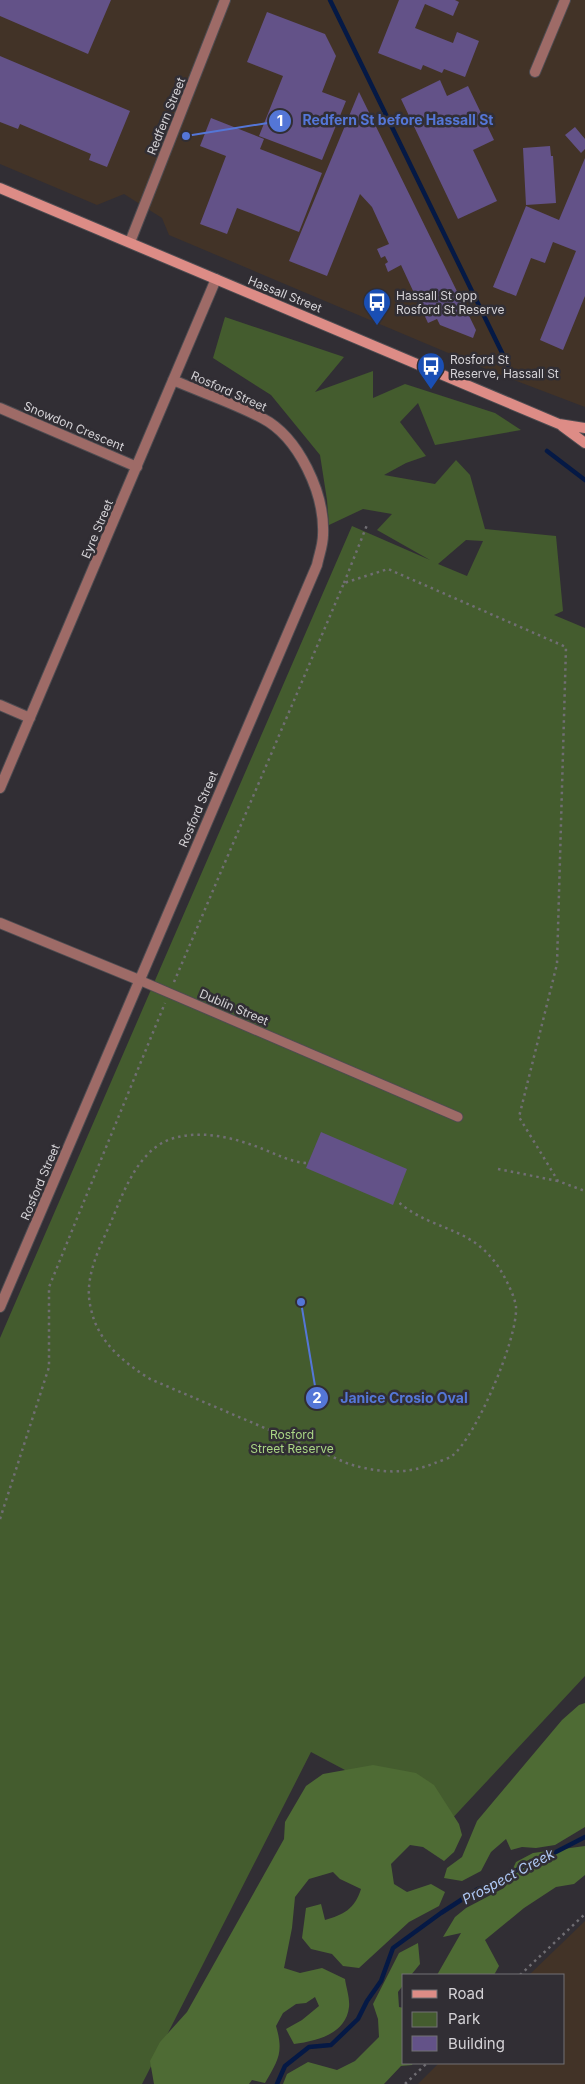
<svg xmlns="http://www.w3.org/2000/svg" width="585" height="2084" font-family="Inter,sans-serif">
  <style>
    .industrial { fill: #423327 }
    .green { fill: #445c2e; fill-rule: evenodd }
    .forest { fill: #4e6b34 }
    .lines { fill: none; stroke-linecap: round; stroke-linejoin: round }
    .stream { stroke: #051945; stroke-width: 4.5 }
    .building { fill: #635288 }
    .lane-casing { stroke: #4e4c51; stroke-width: 11 }
    .street-casing { stroke: #4e4c51; stroke-width: 12 }
    .secondary-casing { stroke: #4e4c51; stroke-width: 12 }
    .path { stroke: #706e73; stroke-width: 2.5; stroke-dasharray: 2.5 4; stroke-linecap: butt }
    .lane { stroke: #9e6b67; stroke-width: 9 }
    .street { stroke: #9e6b67; stroke-width: 10 }
    .secondary { stroke: #dd8c86; stroke-width: 10 }
    .labels { text-anchor: middle; dominant-baseline: central; stroke-width: 5; stroke-linejoin: round; paint-order: stroke }
    .street-label { font-size: 12px; fill: #d4d2d6; stroke: #312e34 }
    .poi-label { font-size: 12px; fill: #d4d2d6; stroke: #312e34; text-anchor: start }
    .park-label { font-size: 12px; fill: #aad685; stroke: #312e34 }
    .water-label { font-size: 14px; font-style: italic; fill: #afc8f5; stroke: #312e34 }
    .leader { fill: none; stroke: #5476d7; stroke-width: 2 }
    .callout-dot { fill: #5476d7; stroke: #312e34; stroke-width: 2 }
    .mark-label { font-size: 15px; text-anchor: middle; font-weight: bold; fill: #fff }
    .callout-label { font-size: 14px; text-anchor: middle; font-weight: bold; fill: #5476d7; stroke: #312e34; stroke-width: 5; stroke-linejoin: round; paint-order: stroke }
  </style>
  <rect width="100%" height="100%" fill="#312e34"/>
  <!-- industrial -->
  <path class="industrial" d="M0 0H585V407L498 374 169 235 162 218 124 194 97 205 0 164Z
    M585 1921V2084H418L439 2063H564V1975H529Z"/>
  <!-- green -->
  <path class="green" d="M225 317 344 357 315 392 373 371V398L405 384 495 413 521 430 435 445 418 403 400 422 426 456 406 463 384 475 435 484 456 460 470 475 485 529 556 536 563 611 554 615 585 628V1676L447 1824 311 1752 142 2084H0V1338L352 526 430 560 377 530 392 514 363 509 329 525 327 500 320 455 271 395 213 358ZM466 540 483 541 467 576 438 564Z"/>
  <!-- forest -->
  <path class="forest" d="M585 1703V1827L555 1845 536 1848 522 1847 511 1850 506 1839 491 1852 481 1871 462 1881 444 1878 447 1868 462 1857 477 1821 562 1720 579 1705Z
    M373 1765 416 1773 434 1785 459 1824 462 1835 454 1852 444 1861 423 1847 410 1845 391 1864 394 1884 407 1892 431 1884 445 1892 439 1906 409 1922 359 1968 343 1966 332 1954 311 1949 302 1938 306 1908 321 1904 325 1920C343 1915 355 1909 361 1889L340 1879 333 1872 309 1879 295 1897 292 1928 284 1968 300 1973 322 1968 345 1979C346 1987 350 1998 349 2007 346 2034 317 2041 294 2044L286 2029 302 2020 319 2006 315 1997 306 2003 296 2004 283 2013 276 2026C284 2053 278 2060 265 2083L252 2080 249 2084H154L150 2061 160 2042 187 2012 284 1839 285 1822 306 1786 323 1774Z
    M585 1846V1875L574 1884 556 1887 524 1908 485 1940 499 1966 494 1975 472 1974V1975H437L461 1933 443 1937 455 1917 466 1908 504 1888 516 1862 533 1853Z
    M418 1943 420 1964 411 1975H404V1984L398 1992 399 2007 404 2008V2063H413L412 2065 401 2066 384 2084H283L287 2074 308 2062 337 2070 355 2061 379 2037 378 2019 373 2004 399 1953Z"/>
  <g class="lines">
    <!-- stream -->
    <path class="stream" d="M330 0 508 365
      M547 451 585 480
      M277 2084 285 2066 309 2047 331 2045 358 2019 367 2001 381 1981 393 1948 441 1913 478 1889 494 1886 524 1865 552 1854 585 1837"/>
  </g>
  <!-- building -->
  <path class="building" d="M0 0H111L88 54 0 16Z
    M399 0H455L459 2 453 16 425 4 415 28 453 43 457 32 479 41 465 77 444 69 442 73 423 65 421 70 378 53Z
    M267 12 325 34 336 56 322 92 346 101 322 160 259 136 283 76 247 62Z
    M0 56 130 111 107 167 89 160 91 154 20 124 18 129 0 122Z
    M440 80 447 96 468 86 494 140 473 150 497 201 458 219 401 99Z
    M359 92 476 330 473 338 440 325 437 319 428 323 401 265 388 272 385 264 388 262 385 256 381 258 377 249 389 244 372 207 360 194 327 276 289 261Z
    M211 118 264 139 260 149 322 173 299 232 237 208 227 234 200 224 226 156 200 146Z
    M575 127 585 139V149L581 153 565 135Z
    M550 146 551 156H553L556 203 526 205 523 148Z
    M585 158V296L563 350 540 340 576 251 553 242 545 263 531 258 516 296 493 287 526 206 559 220Z
    M321 1132 407 1169 393 1205 306 1168Z"/>
  <g class="lines">
    <!-- lane casing -->
    <g class="lane-casing">
      <path id="lane" d="M139 980 458 1117"/>
    </g>
    <!-- street casing -->
    <g class="street-casing">
      <path id="street" d="M535 72 565 0
        M130 242 225 0
        M0 408 137 467
        M0 705 30 718
        M0 788 216 279
        M0 923 139 980
        M0 1307 317 565C319 555 323 545 323 535 325 494 299 437 262 418 234 403 203 393 173 380"/>
    </g>
    <!-- secondary casing -->
    <g class="secondary-casing">
      <path id="secondary" d="M0 188 559 424 585 428
        M562 426 585 443"/>
    </g>
    <!-- path -->
    <path class="path" d="M344 583 367 525
      M174 982 344 583 388 569 566 647 557 964 519 1117 558 1181 585 1191
      M306 1163C291 1162 278 1155 263 1149 235 1138 202 1129 171 1139 138 1150 123 1193 111 1222 99 1249 83 1279 91 1309 98 1342 123 1362 150 1379L349 1464C379 1473 406 1475 435 1463 440 1461 447 1459 452 1456 476 1437 518 1338 516 1307 515 1299 511 1290 507 1282 478 1223 438 1236 397 1201
      M498 1169 558 1181
      M0 1519 49 1367V1287L165 1003
      M520 1975 585 1914
      M405 2084 427 2063"/>
    <!-- lane -->
    <use href="#lane" class="lane"/>
    <!-- street -->
    <use href="#street" class="street"/>
    <!-- secondary -->
    <use href="#secondary" class="secondary"/>
  </g>
  <!-- icons -->
  <defs>
    <g id="bus-pin" transform="scale(1.4375)"><path d="M0 17L-7.5 6A9.5 9.5 0 1 1 7.5 6Z" fill="#1a4fb4" stroke="#312e34"/><path d="M-5-6H5V4H4V6H2V4H-2V6H-4V4H-5ZM-3.5-4V0h7V-4ZM-3.5 1.2v1.5H-2V1.2ZM2 1.2v1.5H3.5V1.2Z" fill="#fff"/></g>
  </defs>
  <g fill-rule="evenodd">
    <use href="#bus-pin" x="377" y="302"/>
    <use href="#bus-pin" x="431" y="366"/>
  </g>
  <g class="labels">
    <!-- street labels -->
    <g class="street-label">
      <text transform="translate(166 116) rotate(-68)">Redfern Street</text>
      <text transform="translate(285 294) rotate(22)">Hassall Street</text>
      <text transform="translate(229 391) rotate(24)">Rosford Street</text>
      <text transform="translate(74 426) rotate(23)">Snowdon Crescent</text>
      <text transform="translate(97 529) rotate(-67)">Eyre Street</text>
      <text transform="translate(198 809) rotate(-67)">Rosford Street</text>
      <text transform="translate(234 1007) rotate(23)">Dublin Street</text>
      <text transform="translate(40 1182) rotate(-67)">Rosford Street</text>
    </g>
    <!-- poi labels -->
    <g class="poi-label">
      <text x="396" y="295">Hassall St opp<tspan x="396" dy="14">Rosford St Reserve</tspan></text>
      <text x="450" y="359">Rosford St<tspan x="450" dy="14">Reserve, Hassall St</tspan></text>
    </g>
    <!-- park labels -->
    <g class="park-label">
      <text x="292" y="1434">Rosford<tspan x="292" dy="14">Street Reserve</tspan></text>
    </g>
    <!-- water labels -->
    <g class="water-label">
      <text transform="translate(508 1876) rotate(-28)">Prospect Creek</text>
    </g>
  </g>
  <!-- callouts -->
  <path class="leader" d="M186 136L280 121M301 1302L317 1398"/>
  <g class="callout-dot">
    <circle cx="186" cy="136" r="5"/>
    <circle cx="301" cy="1302" r="5"/>
    <circle cx="280" cy="121" r="12"/>
    <circle cx="317" cy="1398" r="12"/>
  </g>
  <g class="mark-label">
    <text x="280" y="126">1</text>
    <text x="317" y="1403">2</text>
  </g>
  <g class="callout-label">
    <text x="398" y="125">Redfern St before Hassall St</text>
    <text x="404" y="1403">Janice Crosio Oval</text>
  </g>
  <!-- legend -->
  <rect x="402" y="1974" width="162" height="90" fill="#312e34" stroke="#727075"/>
  <rect x="412" y="1990" width="25" height="8" fill="#dd8c86" stroke="#727075"/>
  <text x="448" y="1999" font-size="15" fill="#d4d2d6">Road</text>
  <rect x="412" y="2012" width="25" height="15" fill="#445c2e" stroke="#727075"/>
  <text x="448" y="2024" font-size="15" fill="#d4d2d6">Park</text>
  <rect x="412" y="2036" width="25" height="15" fill="#635288" stroke="#727075"/>
  <text x="448" y="2049" font-size="15" fill="#d4d2d6">Building</text>
</svg>
